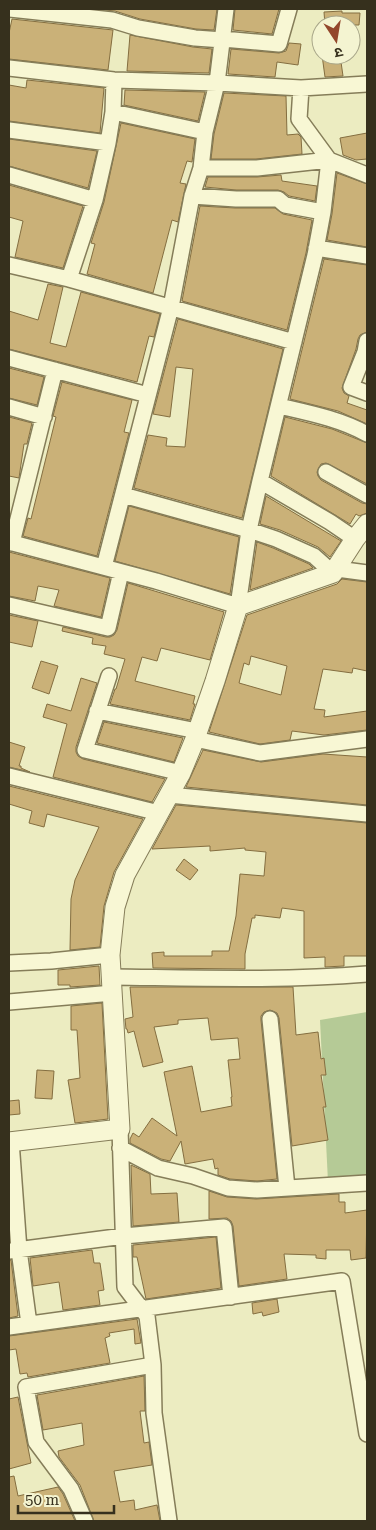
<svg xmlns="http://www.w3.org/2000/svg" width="376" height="1530" font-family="'Roboto Serif','Noto Sans Devanagari',serif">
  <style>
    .green { fill: #b5ca96 }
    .building { fill: #cab178; stroke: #846e40; fill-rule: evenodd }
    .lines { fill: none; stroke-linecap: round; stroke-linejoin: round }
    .minor-casing { stroke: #857d59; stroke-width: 18 }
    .tertiary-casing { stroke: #857d59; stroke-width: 21 }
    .minor { stroke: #f8f7d4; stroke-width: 15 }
    .tertiary { stroke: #f8f7d4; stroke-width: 19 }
  </style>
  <rect width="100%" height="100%" fill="#ececc1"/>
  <!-- green -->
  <path class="green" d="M367 1012V1178L328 1182 320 1020Z"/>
  <!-- building -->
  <path class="building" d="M95 9H217L214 30 196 29 140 19 115 11Z
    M235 9H279L272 34 233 30Z
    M342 11V13H360L359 25H325L324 12Z
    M12 19 113 30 108 70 9 59V33Z
    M130 35 193 47 212 49 209 73 127 71Z
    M289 43 301 44 298 65 277 62 275 77 228 74 231 49 279 53 286 51Z
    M322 55H340L343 76 325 77Z
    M27 80 104 88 100 133 9 121V85L26 88Z
    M125 90 205 92 198 121 124 105Z
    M224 93 286 96 287 135 298 134 301 137 302 154 256 159H211L214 134Z
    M121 123 195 139 192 162 187 161 180 183 186 184 178 222 172 220 153 293 87 274 95 244 91 243 104 202Z
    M367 133V159L356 160 343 155 340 138Z
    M9 139 97 151 88 188 9 166Z
    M337 173 367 184V247L327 240 332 214Z
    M281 175 282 181 317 186 315 201 289 196 284 192 278 190H236L205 187 208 177H257Z
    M9 185 83 206 63 268 15 257 23 221 9 217Z
    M200 206 235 208H275L283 214 312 220 306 253 287 330 182 301Z
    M324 259 367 265V332L360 335 358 339 356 349 342 388 344 393 349 396 347 403 367 410V424L338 411 290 399Z
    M48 284 63 287 50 343 66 347 81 292 160 314 154 337 149 336 137 382 9 349V311L38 320Z
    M178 319 283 349 242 518 134 488 148 435 167 438 166 446 185 447 193 369 176 367 170 417 153 414Z
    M9 368 44 377 37 405 9 398Z
    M62 382 132 400 124 432 129 433 97 556 23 536 28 518 31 519 56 417 53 416Z
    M9 417 32 423 27 444H24L19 478 9 476Z
    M285 417 332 429 367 443V484L326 463 321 464 317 472 318 476 321 480 362 503 367 504V513L359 516 356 514 350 524 271 476Z
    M266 496 341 541 330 557 318 547 280 530 260 524Z
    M129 506 239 537 230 594 115 561Z
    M257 542 273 548 309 564 313 568 250 590Z
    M9 552 110 578 101 617 54 606 59 590 38 586 35 601 9 596Z
    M342 579 367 582V671L353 668 352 673 323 669 314 709 325 710 324 717 367 711V730L324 735 292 731 290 740 260 744 209 732 247 615 337 584ZM251 656 287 666 281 695 239 683 244 663 249 665Z
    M128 583 224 612 210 660 161 648 157 661 142 657 135 681 195 696 193 704H195L190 720 110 704 115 689H116L125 659 104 654 106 646 92 644 93 638 62 631 63 627 106 637H110L114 635 117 630Z
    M9 615 38 621 32 647 9 642Z
    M41 661 58 666 49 694 32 688Z
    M81 678 97 683 76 747V752L78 756 83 759 165 779 152 802 53 777 67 724 43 717 47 704 71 711Z
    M104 722 183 738 174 762 97 743Z
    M9 742 25 747 19 766H21V768L30 772 9 767Z
    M203 750 261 762 323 754 367 757V805L186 787Z
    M9 786 143 819 114 872 104 906 100 947 70 950 71 899 75 880 99 827 47 814 44 827 29 823 32 811 9 804Z
    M176 805 367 823V956H344V966L325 967V957L304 958V911L282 908 280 918 255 915V918H252L245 954V969L153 968 152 953 164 952V956H212V951H229L236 916 240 874 264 876 266 852 245 850V848L210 851V846L152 849Z
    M184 859 198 870 190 880 176 870Z
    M99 966 100 985 70 987V985H58V970Z
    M130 987H293L296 1035 318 1032 321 1059 324 1058 326 1075H321L326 1107H323L328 1140 292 1146 279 1018 277 1013 270 1010 264 1012 261 1016V1020L277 1179 257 1181 230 1179 218 1175V1168L215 1169 213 1159 185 1164 181 1141 170 1161 161 1159 130 1143V1139L133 1133 139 1137 152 1118 177 1136 164 1072 192 1066 201 1112 232 1106 231 1097H232L228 1060 240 1059 238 1038 211 1040 208 1018 178 1020V1024L154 1027 163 1062 143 1067 134 1031 128 1033 127 1029H126L125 1019 133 1017Z
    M102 1003 108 1119 75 1123 68 1080 80 1078 77 1030H71V1006Z
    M37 1070 54 1071 52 1099 35 1098Z
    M19 1100 20 1114 9 1115V1101Z
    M131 1165 150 1174 151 1194 177 1193 179 1222 133 1226Z
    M209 1191 227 1197 256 1199 339 1194V1202H345V1213L367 1210 366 1258 351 1260 350 1250H326V1259L316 1258V1255L284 1254 287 1279 239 1286 233 1226 231 1221 227 1218 209 1219Z
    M216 1237 221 1288 146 1299 137 1257H133V1245Z
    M92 1250 94 1263H100L104 1290 98 1291 100 1305 63 1310 59 1282 33 1286 30 1258Z
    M9 1260H11L18 1316 9 1318Z
    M277 1299 279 1312 263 1316 262 1312 253 1314 252 1303Z
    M137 1319 141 1343 135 1344 134 1329 109 1333 110 1336 105 1338 110 1363 28 1377 27 1373 20 1374 16 1349 9 1350V1336Z
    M144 1376 145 1411H140L144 1443 149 1442 152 1465 114 1471 120 1502 134 1500 135 1510 157 1505 160 1521H94L80 1485 59 1457 58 1451 84 1445 82 1423 43 1430 37 1395Z
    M18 1397 31 1463 9 1469V1399Z
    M14 1476 18 1496 58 1487 63 1494 75 1521H9V1477Z"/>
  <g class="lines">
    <!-- minor casing -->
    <g class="minor-casing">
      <path id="minor" d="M10 9 112 20 138 28 195 38 223 40
        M223 39 279 44 289 9
        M9 68 114 80 217 83 301 88 367 84
        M9 130 108 143
        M205 132 217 83 226 9
        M201 168H257L329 160 367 175
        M9 175 95 200
        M192 196 236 199H278L285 205 323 212
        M316 248 367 256
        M9 265 69 279 294 342
        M69 279 95 200 108 143 113 112 114 80
        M367 341 365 352 351 387 367 393
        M9 358 148 395
        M279 406C309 413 340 419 367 434
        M9 407 44 417
        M326 472 367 495
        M260 481 330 522 355 539
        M123 495 249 530 276 539 314 556 333 573
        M9 542 156 581 238 606 249 530 260 481 315 255 323 212 329 160 299 119 301 88
        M12 543 55 370
        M104 567 171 307 192 196 201 168 205 132 113 112
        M337 569 367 573
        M9 605 108 628 121 572
        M109 676 85 750 181 773
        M97 711 197 731
        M195 739 260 753 367 739
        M9 776 159 813
        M169 795 367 814
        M9 963 51 961 110 955
        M112 977C197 978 282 981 367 974
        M9 1002 113 993
        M270 1019 287 1188
        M120 1129 125 1287 147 1316 153 1365 154 1413 169 1521
        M11 1141 19 1250 29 1324
        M120 1148 158 1168 193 1176 228 1188 257 1190 367 1183
        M9 1251 124 1236 224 1227 231 1297
        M9 1327 342 1281 367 1434
        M85 1521 71 1489 36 1442 26 1387 153 1365"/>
    </g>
    <!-- tertiary casing -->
    <g class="tertiary-casing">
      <path id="tertiary" d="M9 1142 120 1129 110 955 115 907 125 875 181 773 195 739 215 681 238 606 333 573 355 539 367 524"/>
    </g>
    <!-- minor -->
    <use href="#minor" class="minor"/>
    <!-- tertiary -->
    <use href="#tertiary" class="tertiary"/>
  </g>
  <!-- border -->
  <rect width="376" height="1530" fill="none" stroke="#36301d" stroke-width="20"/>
  <!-- north arrow -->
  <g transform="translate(336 40) rotate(168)"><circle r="24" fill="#f4f4d1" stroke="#a8a689"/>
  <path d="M0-4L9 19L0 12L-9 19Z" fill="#93472b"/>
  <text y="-8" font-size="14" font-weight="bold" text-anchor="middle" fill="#36301d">उ</text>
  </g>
  <!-- scale -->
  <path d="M18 1505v8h96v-8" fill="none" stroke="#36301d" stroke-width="2.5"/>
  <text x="25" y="1505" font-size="15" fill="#36301d" stroke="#f4f4d1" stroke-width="4" paint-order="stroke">50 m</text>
</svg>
